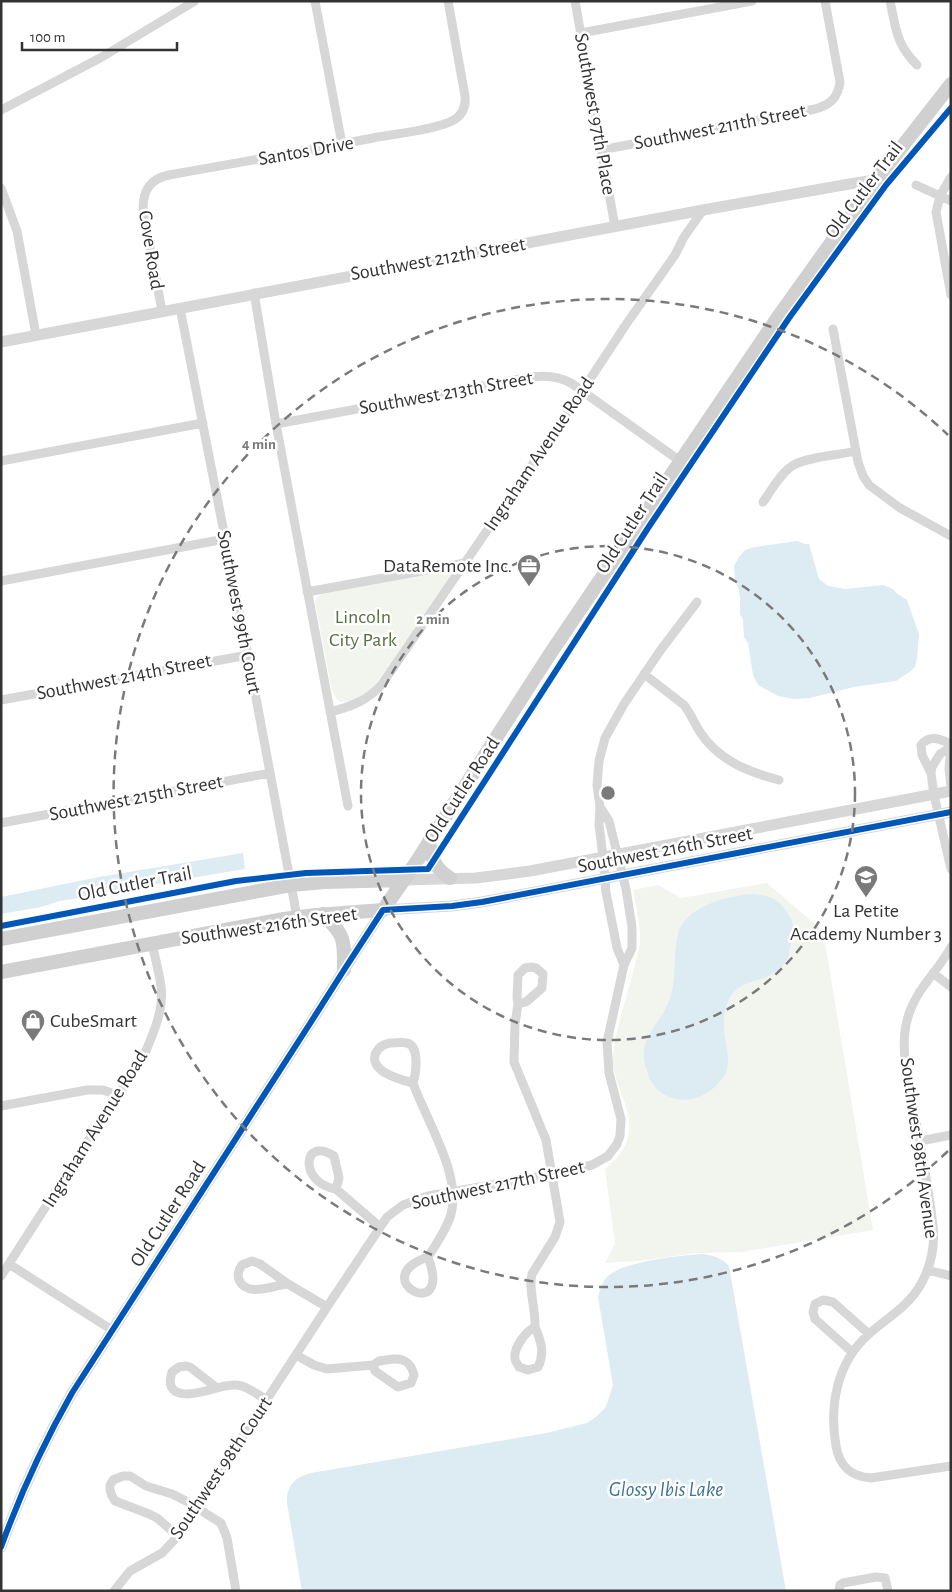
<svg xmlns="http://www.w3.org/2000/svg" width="952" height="1592" font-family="'Alegreya Sans',sans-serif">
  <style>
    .green { fill: #f1f5ed }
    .water { fill: #ddebf3 }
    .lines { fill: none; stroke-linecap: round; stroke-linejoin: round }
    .minor { stroke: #d7d7d7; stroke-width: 9 }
    .tertiary { stroke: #d7d7d7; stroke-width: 11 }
    .secondary { stroke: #d0d0d0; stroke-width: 14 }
    .cycleway-casing { stroke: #fff; stroke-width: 9 }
    .cycleway { stroke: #0057b8; stroke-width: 6 }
    .ring { fill: none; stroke: #7a7a7a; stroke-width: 2.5; stroke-dasharray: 9 6 }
    .labels { text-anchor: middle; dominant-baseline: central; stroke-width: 5; stroke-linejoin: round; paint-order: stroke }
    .street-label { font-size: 20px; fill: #333; stroke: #fff }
    .poi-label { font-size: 20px; fill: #333; stroke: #fff; text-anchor: end }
    .park-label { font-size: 20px; fill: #56703f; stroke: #fff }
    .water-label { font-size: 21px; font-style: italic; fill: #3f7597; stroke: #fff }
    .centre { fill: #7a7a7a; stroke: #fff; stroke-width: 2.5 }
    .ring-label { font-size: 15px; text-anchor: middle; font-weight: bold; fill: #7a7a7a; stroke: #fff; stroke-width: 5; stroke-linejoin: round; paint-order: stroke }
  </style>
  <rect width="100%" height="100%" fill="#fff"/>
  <!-- green -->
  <path class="green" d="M455 569V571L373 688C366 694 348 705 339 701 336 699 334 694 332 691L315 602C317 596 320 594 327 593Z
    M767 883 823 931 873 1230 741 1252 697 1253 638 1261 605 1263 615 1244 605 1169C616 1159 627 1149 629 1132 633 1108 612 1083 613 1058 615 1029 626 1000 633 973 635 963 639 953 640 943 641 926 636 907 633 890L658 885 681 898Z"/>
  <!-- water -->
  <path class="water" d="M797 541 805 544H809L819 579 828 586 845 589 883 585 893 589 896 593 907 600 919 634 917 658 915 667 911 671 896 681 854 687 809 698 794 699 778 696 758 685 753 675 748 643 744 637 743 619 740 614V597L738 587 735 582 734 566 739 557 745 550 755 547Z
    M243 853 245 869 126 889 113 893 60 901 41 907 1 914V897L99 877Z
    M754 894C761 895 768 896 774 899 784 905 795 921 794 933 794 942 788 945 789 956 785 963 780 969 774 973 758 983 739 980 729 999 725 1008 723 1019 724 1028 725 1045 734 1066 721 1080 716 1086 709 1093 701 1096 678 1106 653 1095 647 1071 644 1063 643 1053 645 1045 650 1028 665 1015 670 998 677 978 673 955 678 934 685 906 729 895 754 894Z
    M704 1254C714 1256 722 1258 729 1266L786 1591H302L287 1503C286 1486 295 1477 311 1473L547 1433 587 1423 597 1416 606 1407 613 1385 598 1297C600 1290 602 1282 608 1276 625 1261 682 1255 704 1254Z"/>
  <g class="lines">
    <!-- minor -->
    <path class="minor" d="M315 1 342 144
      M575 1 615 227
      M890 1C896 29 896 44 917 65
      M581 33 752 1
      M1 110 102 57 195 1
      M601 150 815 109C830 105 838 98 840 82L825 1
      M951 177 940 196 936 212 951 295
      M916 185 951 201
      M1 188 17 231 36 335
      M254 293 276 424 348 806
      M180 308 248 655 297 917
      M162 311 143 209C143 190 150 179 169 175 237 163 305 151 373 138 394 134 434 130 452 121 462 116 466 107 465 96L448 1
      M833 329 858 462 863 476 869 485 900 508 951 536
      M276 424 525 378C541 375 556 375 571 383L680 461
      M1 461 203 423
      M763 502C771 491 780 474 792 466 805 457 840 455 856 451
      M1 581 225 539
      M307 592 465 563
      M644 674 684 705C691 714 694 723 700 732 718 760 748 772 779 780
      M1 700 248 655
      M330 712C350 707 369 700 382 684L575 402 627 323 675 255 684 237 703 210
      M951 747 940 754 932 767 931 773 934 795 951 869
      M951 747 949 769 951 787
      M931 773 922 755 921 745C930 734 940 739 951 744
      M1 823 270 773
      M951 947C939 970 919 986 910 1011 897 1044 909 1083 915 1116 922 1153 929 1189 933 1226 935 1246 931 1266 921 1284 908 1307 887 1318 869 1334 837 1362 829 1405 836 1446 839 1465 851 1477 871 1478L951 1466
      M624 965 617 948 606 892 603 857 599 825 600 807 597 785 599 761 605 738 624 704 660 651 697 602
      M531 967 536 968 543 974 542 988 526 1002 518 1004 517 998 518 975 525 968Z
      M933 973 951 987
      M518 1004 515 1024 514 1062 546 1140 560 1222 555 1237 532 1274C528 1288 536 1310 535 1327
      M390 1043C395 1043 402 1042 407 1043 420 1046 416 1074 413 1083 404 1081 386 1075 380 1069 368 1058 378 1045 390 1043Z
      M413 1083C426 1120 462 1175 451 1214 447 1229 436 1244 428 1257
      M1 1106 87 1090H103L117 1095
      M920 1141 951 1135
      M336 1189 339 1178 334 1156C303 1135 298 1183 336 1189L380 1227
      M428 1257C454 1326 364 1279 428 1257Z
      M252 1261 260 1264 288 1284C274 1285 247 1298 239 1280 237 1274 239 1269 242 1265Z
      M9 1264 112 1330
      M927 1270 951 1276
      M1 1276 145 1053C154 1032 164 1009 161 986 159 972 155 957 152 944
      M288 1284 327 1307
      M535 1327C541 1341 545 1353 538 1367L528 1370 519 1367C518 1364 515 1362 515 1359 513 1348 526 1331 535 1327Z
      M852 1352 815 1319 813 1312 815 1304 823 1300 833 1302 869 1334
      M296 1355 314 1365 327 1369 373 1365
      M393 1359C405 1358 411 1363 414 1375L411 1383 398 1387 375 1371 373 1365 379 1361Z
      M186 1366 190 1367 217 1388C200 1393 162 1404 172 1372L179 1367Z
      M217 1388C243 1381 245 1387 267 1400
      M178 1536 157 1518 149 1514 115 1501 112 1496 110 1490V1485L113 1480 123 1476H130L146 1486 172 1494 186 1501 221 1523 227 1538 236 1591
      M114 1591 130 1571 162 1553 178 1536 327 1307 387 1217 403 1205 428 1196 553 1174 592 1165 608 1156 617 1144 620 1136 621 1119 609 1073 607 1042 624 965 632 948V927L626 889 609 821 600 807
      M839 1591 840 1585 843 1583 876 1577 885 1578 888 1591"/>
    <!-- tertiary -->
    <path class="tertiary" d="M1 342 703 210 849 184 876 180
      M404 880 476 878 530 871 951 791
      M1 1547C21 1492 43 1444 72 1393L311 1022 344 970 383 910 452 906 482 902 951 812"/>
    <!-- secondary -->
    <path class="secondary" d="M429 841C431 858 435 869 450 878
      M323 914C346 937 344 939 344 970
      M1 939 291 885 324 882 404 880
      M1 972 284 919 316 915 383 910 415 864 548 657 778 317 876 180 951 84"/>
    <!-- cycleway casing -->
    <g class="cycleway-casing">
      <path id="cycleway" d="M1 926 236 881 306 873 428 869 648 528 789 318 886 185 951 108
        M1 1547C21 1492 43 1444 72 1393L311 1022 344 970 383 910 452 906 482 902 951 812"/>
    </g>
    <!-- cycleway -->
    <use href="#cycleway" class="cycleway"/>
  </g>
  <!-- distance rings -->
  <g class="ring">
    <circle cx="608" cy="793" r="247"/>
    <path d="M948 1151A494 494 0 1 1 948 435"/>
  </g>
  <!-- icons -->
  <defs>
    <g id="office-pin" transform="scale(1.25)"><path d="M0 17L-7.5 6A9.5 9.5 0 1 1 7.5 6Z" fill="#7a7a7a" stroke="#fff"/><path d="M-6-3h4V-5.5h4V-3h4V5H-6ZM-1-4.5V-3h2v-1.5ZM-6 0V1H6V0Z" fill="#fff"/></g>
    <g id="school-pin" transform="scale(1.25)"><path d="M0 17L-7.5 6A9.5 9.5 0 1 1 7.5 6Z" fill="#7a7a7a" stroke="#fff"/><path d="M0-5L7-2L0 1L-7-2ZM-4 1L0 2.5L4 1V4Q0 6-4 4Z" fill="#fff"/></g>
    <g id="shop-pin" transform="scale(1.25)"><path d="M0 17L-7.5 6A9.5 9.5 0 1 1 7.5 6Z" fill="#7a7a7a" stroke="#fff"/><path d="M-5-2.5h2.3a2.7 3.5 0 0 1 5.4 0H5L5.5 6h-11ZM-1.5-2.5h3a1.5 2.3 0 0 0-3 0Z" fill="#fff"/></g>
  </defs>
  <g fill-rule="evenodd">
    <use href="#office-pin" x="529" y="566"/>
    <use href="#school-pin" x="866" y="877"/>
    <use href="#shop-pin" x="33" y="1021"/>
  </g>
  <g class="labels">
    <!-- street labels -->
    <g class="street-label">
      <text transform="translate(595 114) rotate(80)">Southwest 97th Place</text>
      <text transform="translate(720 127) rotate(-11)">Southwest 211th Street</text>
      <text transform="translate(306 151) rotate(-10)">Santos Drive</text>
      <text transform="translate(864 190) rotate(-53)">Old Cutler Trail</text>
      <text transform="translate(151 250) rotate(81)">Cove Road</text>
      <text transform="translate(438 259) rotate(-10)">Southwest 212th Street</text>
      <text transform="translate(446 393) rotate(-10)">Southwest 213th Street</text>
      <text transform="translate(539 454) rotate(-56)">Ingraham Avenue Road</text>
      <text transform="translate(632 523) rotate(-57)">Old Cutler Trail</text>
      <text transform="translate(239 612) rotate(79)">Southwest 99th Court</text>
      <text transform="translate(124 677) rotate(-11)">Southwest 214th Street</text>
      <text transform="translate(462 790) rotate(-57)">Old Cutler Road</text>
      <text transform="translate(136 798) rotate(-11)">Southwest 215th Street</text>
      <text transform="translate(665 850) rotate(-11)">Southwest 216th Street</text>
      <text transform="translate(135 884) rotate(-11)">Old Cutler Trail</text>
      <text transform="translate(269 926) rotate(-8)">Southwest 216th Street</text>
      <text transform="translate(95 1129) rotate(-58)">Ingraham Avenue Road</text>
      <text transform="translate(919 1148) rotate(82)">Southwest 98th Avenue</text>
      <text transform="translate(498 1185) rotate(-12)">Southwest 217th Street</text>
      <text transform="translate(168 1214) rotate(-57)">Old Cutler Road</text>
      <text transform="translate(221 1468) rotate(-56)">Southwest 98th Court</text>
    </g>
    <!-- poi labels -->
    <g class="poi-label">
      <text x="512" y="566">DataRemote Inc.</text>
      <text x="866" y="911" text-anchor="middle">La Petite<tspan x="866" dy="23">Academy Number 3</tspan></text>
      <text x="50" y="1021" text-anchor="start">CubeSmart</text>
    </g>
    <!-- park labels -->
    <g class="park-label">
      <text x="363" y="617">Lincoln<tspan x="363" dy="23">City Park</tspan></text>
    </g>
    <!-- water labels -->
    <g class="water-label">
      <text x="666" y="1489">Glossy Ibis Lake</text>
    </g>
  </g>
  <circle cx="608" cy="793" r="8" class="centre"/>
  <g class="ring-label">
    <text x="259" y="449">4 min</text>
    <text x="433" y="624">2 min</text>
  </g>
  <!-- border -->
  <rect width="952" height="1592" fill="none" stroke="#333333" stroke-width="5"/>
  <!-- scale -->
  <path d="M22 42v8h155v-8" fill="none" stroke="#333333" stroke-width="2.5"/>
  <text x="30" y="42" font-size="15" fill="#333333" stroke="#ffffff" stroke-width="4" paint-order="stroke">100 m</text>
</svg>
